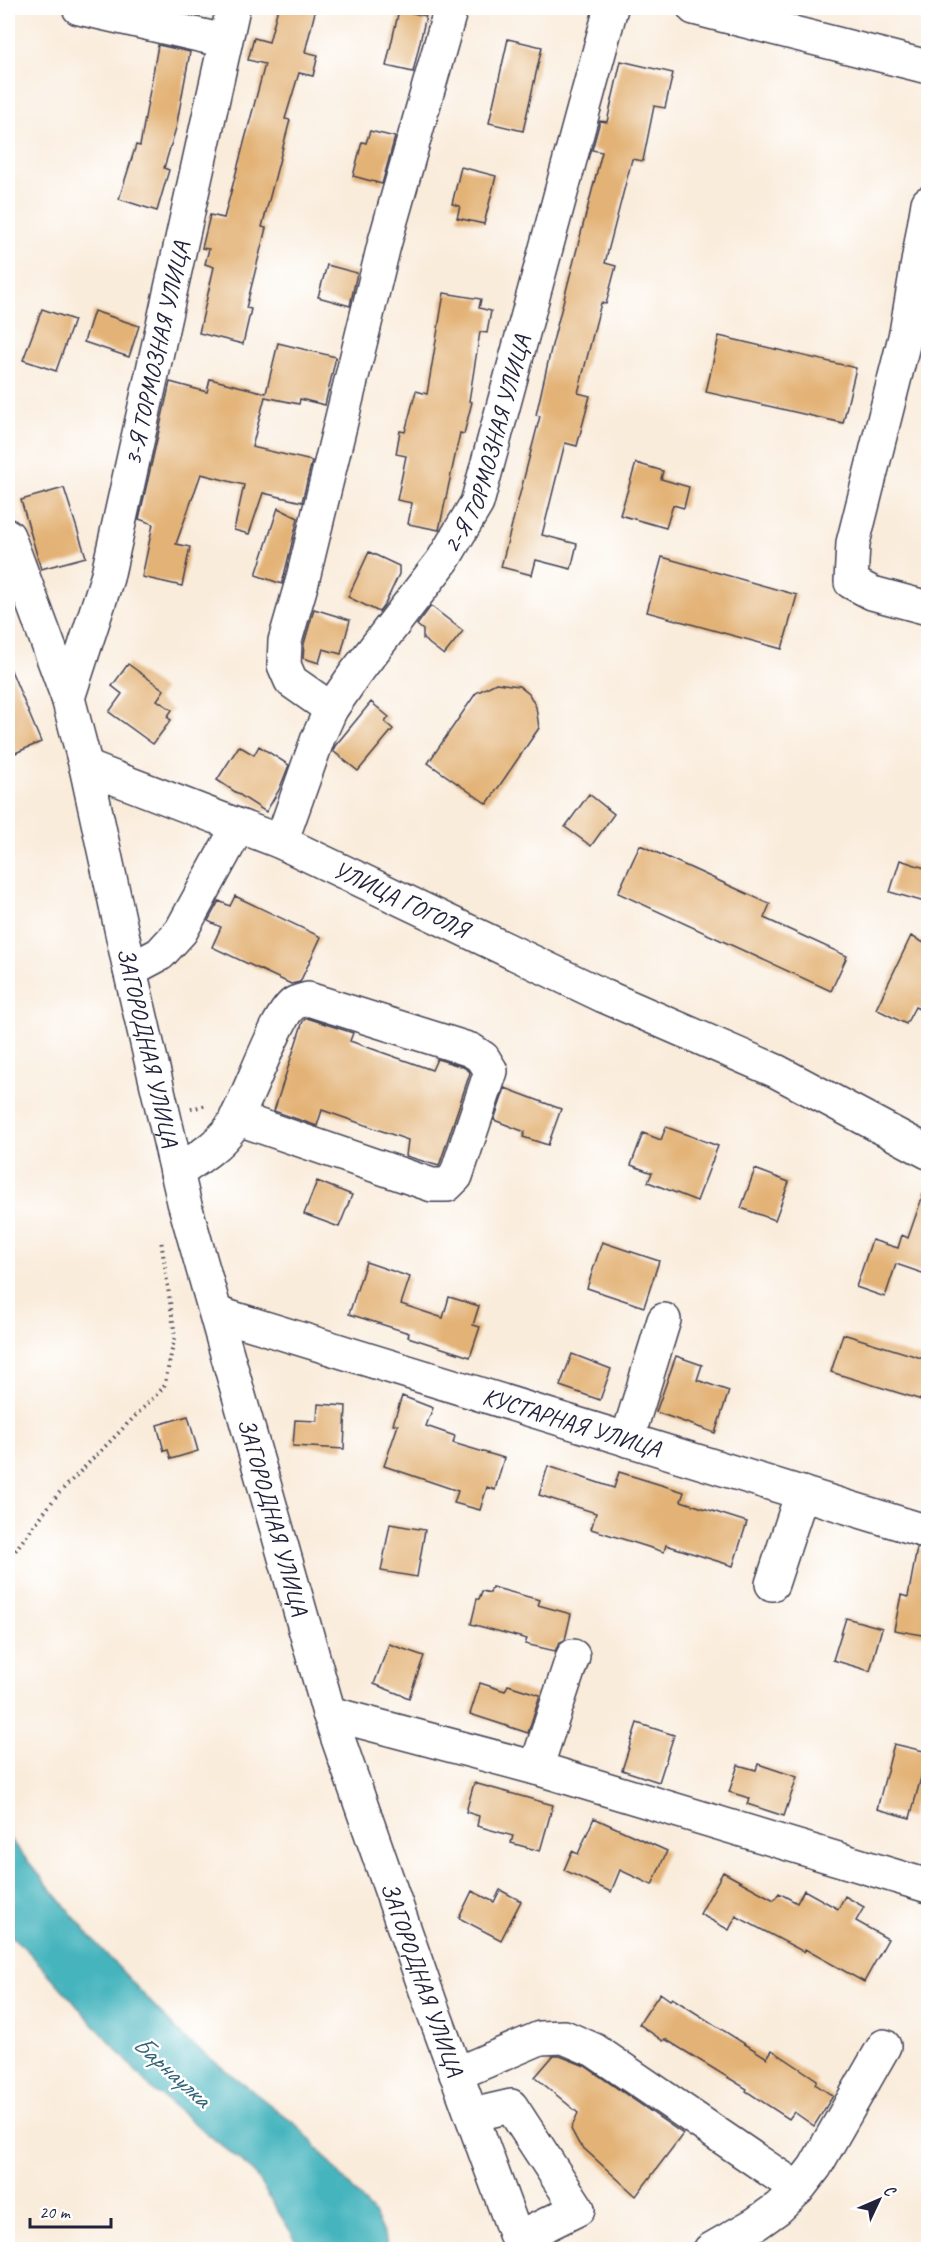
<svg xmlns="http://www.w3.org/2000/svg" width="936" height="2257" font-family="Caveat,sans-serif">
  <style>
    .water { fill: #45b4bd; stroke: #346b7c; stroke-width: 1.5 }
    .building { fill: #e3b276 }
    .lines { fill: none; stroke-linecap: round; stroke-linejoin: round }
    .minor-casing { stroke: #424053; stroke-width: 36 }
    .major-casing { stroke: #424053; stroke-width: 36 }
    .path { stroke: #424053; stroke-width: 4; stroke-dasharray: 1.5 4.5; stroke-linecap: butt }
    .minor { stroke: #fff; stroke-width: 33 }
    .major { stroke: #fff; stroke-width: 33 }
    .labels { text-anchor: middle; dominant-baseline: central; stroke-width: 5; stroke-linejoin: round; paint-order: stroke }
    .street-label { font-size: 24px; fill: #22223b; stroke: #fff }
    .water-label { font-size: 26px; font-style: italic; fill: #326476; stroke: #fff }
  </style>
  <rect width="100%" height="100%" fill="#fff"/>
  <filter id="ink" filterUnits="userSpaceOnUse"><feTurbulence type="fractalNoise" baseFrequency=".0167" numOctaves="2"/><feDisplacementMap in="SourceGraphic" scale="12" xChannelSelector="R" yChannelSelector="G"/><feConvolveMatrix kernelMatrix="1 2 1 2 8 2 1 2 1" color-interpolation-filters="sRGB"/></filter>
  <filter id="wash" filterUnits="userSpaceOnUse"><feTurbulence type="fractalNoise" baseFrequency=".008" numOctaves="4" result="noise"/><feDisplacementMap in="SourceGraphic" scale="24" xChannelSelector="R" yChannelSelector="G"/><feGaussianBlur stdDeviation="1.35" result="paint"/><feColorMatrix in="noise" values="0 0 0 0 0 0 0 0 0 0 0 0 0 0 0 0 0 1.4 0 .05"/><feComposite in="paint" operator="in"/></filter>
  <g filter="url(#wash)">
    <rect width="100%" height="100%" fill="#f9ecdb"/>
    <!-- water -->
    <path class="water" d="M8 1837 93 1940 184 2038 300 2128 374 2214 390 2249 301 2248 252 2170 151 2088 28 1951 8 1933Z"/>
    <g id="blocks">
      <!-- building -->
      <path class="building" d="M278 8H316L305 52 318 55 313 76 299 73 285 119 290 120 262 227 266 228 246 308 251 309 243 344 199 333 214 267 205 264 209 249 202 248 210 215 224 218 265 64 248 60 254 38 269 42Z
        M399 10 426 16 413 72 386 66Z
        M508 39 542 47 523 131 489 123Z
        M158 45 190 52 176 128 164 168 169 170 157 211 119 199 136 145 140 146Z
        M621 61 673 73 665 108 654 106 643 161 632 159 605 263 616 266 606 304 601 303 578 393 590 396 577 446 565 443 542 535 577 544 571 569 536 560 532 575 501 567 540 416 536 415 551 349 602 152 592 150 600 121 607 122Z
        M370 131 395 137 382 184 353 176 362 142 366 143Z
        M461 167 496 176 484 224 457 218 460 206 452 204Z
        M327 265 357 273 350 306 318 297Z
        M444 293 481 299 479 308 491 311 487 333 480 332 469 401 472 402 464 434 460 433 439 530 408 524 412 503 397 500 406 456 396 454 400 431 405 432 416 391 427 394Z
        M42 309 74 320 56 371 23 360Z
        M94 311 139 326 129 357 84 342Z
        M719 336 856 368 843 423 706 392Z
        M278 343 336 357 325 405 300 399 299 404 265 397 252 447 312 461 302 502 263 493 249 534 234 530 244 485 201 474 176 544 190 547 182 586 142 577 153 524 139 519 170 382 207 392 210 379 266 393Z
        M636 463 663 471 661 479 689 487 684 508 673 505 666 528 620 515Z
        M64 488 86 557 41 569 21 500Z
        M278 508 298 518 282 584 256 575Z
        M369 552 399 566V574L385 604 379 612 348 597Z
        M662 557 797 595 782 649 647 612Z
        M431 606 463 631 444 655 423 639V630L417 625Z
        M314 609 350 620 341 654 323 649 319 663 303 658 304 644Z
        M8 663 41 742 8 756Z
        M128 664 164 690 157 700 172 710 167 717 171 720 153 744 109 712 122 694 112 686Z
        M496 683 519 686 529 694 536 707 539 728 487 804 428 763 476 693Z
        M371 702 389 717 385 722 393 729 358 771 333 751 335 746Z
        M239 746 254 755 259 746 289 765 279 790 266 812 217 780Z
        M589 794 614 814 591 846 565 827Z
        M640 845 770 904 764 918 847 956 831 991 618 893Z
        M900 860 928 869V903L890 892Z
        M235 896 321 937 300 982 291 984 212 947 221 927 208 921 219 901 230 906Z
        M911 936 928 945V1013L915 1007 906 1024 876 1009Z
        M307 1018 353 1033 350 1041 432 1070 437 1059 463 1067 469 1071 470 1073 439 1166 406 1156 408 1140 322 1110 317 1126 274 1111 303 1021Z
        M505 1088 561 1109 548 1145 523 1137 525 1132 494 1120Z
        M666 1127 718 1146 697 1201 648 1182 652 1173 631 1165 643 1133 661 1140Z
        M755 1169 789 1182 775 1220 741 1208Z
        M317 1181 352 1195 339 1227 304 1214Z
        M925 1189 928 1190V1275L896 1264 885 1297 856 1287 872 1240 898 1248 902 1235 908 1238Z
        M602 1242 659 1261 644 1307 587 1288Z
        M366 1262 410 1277 401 1304 443 1318 449 1297 479 1306 473 1325 480 1327 470 1357 408 1337 409 1333 349 1314Z
        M843 1334 928 1360V1402L831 1372Z
        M572 1354 611 1369 600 1400 560 1386Z
        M676 1356 702 1365 697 1380 729 1391 715 1433 656 1412Z
        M402 1396 433 1408 426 1426 455 1436 453 1443 504 1458 495 1490 487 1487 480 1510 454 1503 458 1491 384 1466 398 1425 393 1424Z
        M318 1404 346 1406 344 1449 293 1446 295 1420 317 1421Z
        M188 1416 198 1451 171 1459 168 1450 164 1451 157 1425Z
        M548 1466 614 1488 619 1472 684 1492 681 1501 747 1522 733 1566 666 1545 664 1552 591 1529 596 1513 539 1495Z
        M390 1524 425 1530 417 1577 381 1571Z
        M917 1548 928 1550V1636L894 1630 901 1595 908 1597Z
        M492 1587 540 1600 538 1605 571 1614 565 1640 560 1642 555 1651 525 1644 527 1639 471 1624 477 1599H479L482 1591 490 1593Z
        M846 1618 882 1628 870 1671 833 1660Z
        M389 1644 424 1656 409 1698 374 1684Z
        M480 1683 505 1691 508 1685 540 1695 528 1733 470 1714Z
        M637 1723 674 1735 659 1782 622 1770Z
        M894 1744 928 1752 910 1818 877 1809Z
        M758 1764 797 1777 784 1816 747 1804 749 1798 729 1792 738 1765 756 1770Z
        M474 1783 553 1805 540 1851 511 1843 513 1836 477 1826 479 1816 466 1812Z
        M594 1818 667 1851 652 1885 620 1870 611 1892 564 1870 572 1851 578 1854Z
        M723 1872 774 1900 779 1893 797 1903 804 1890 838 1909 845 1896 864 1907 856 1921 888 1939 864 1982 805 1949 804 1952 736 1916 729 1930 700 1914Z
        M500 1890 521 1901 501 1940 459 1918 472 1891 494 1902Z
        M660 1993 670 2000 672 1998 767 2058 772 2050 817 2080 815 2084 833 2096 814 2126 794 2112 789 2119 746 2091 747 2089 665 2039 663 2041 639 2024Z
        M553 2056H560L585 2066 683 2134 636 2196 579 2144 571 2129 578 2113 535 2077Z"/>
    </g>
  </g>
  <g filter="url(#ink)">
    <use href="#blocks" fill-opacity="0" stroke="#424053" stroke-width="1.5"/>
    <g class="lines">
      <!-- minor casing -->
      <g class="minor-casing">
        <g id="minor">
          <path d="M79 8 225 41"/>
          <path d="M694 8 928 67"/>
          <path d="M928 203 906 333 853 543 851 582 872 593 928 608"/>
          <path id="s1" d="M68 698 107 578 233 8"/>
          <path d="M331 709 291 681 284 665 285 641 302 582 384 245 451 8"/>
          <path id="s2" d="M86 767 281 842 604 996 776 1071 928 1152"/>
          <path id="s3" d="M281 842 318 738 331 709 355 674 443 560 477 503 611 8"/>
          <path d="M130 970 160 954 181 931 238 827"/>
          <path d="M177 1173C195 1160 217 1147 230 1129 247 1105 276 1013 295 1003 299 1001 304 1000 308 999L471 1050 483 1058 491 1071 456 1176 447 1185H432L236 1118"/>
          <path id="s4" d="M216 1313 928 1532"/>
          <path d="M627 1440 664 1320"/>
          <path d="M772 1584 802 1493"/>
          <path d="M329 1713 536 1768 928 1886"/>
          <path d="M536 1768 573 1656"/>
          <path d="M456 2074 540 2038 564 2037 594 2050 798 2189"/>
          <path d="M472 2115 511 2106 578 2209 517 2239"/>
          <path d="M710 2250 757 2223 778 2208 798 2189 815 2167 884 2046"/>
        </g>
      </g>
      <!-- major casing -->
      <g class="major-casing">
        <g id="major">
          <path id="s5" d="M8 536 68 698 86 767 130 970 184 1202 329 1713 431 2005 521 2250"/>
        </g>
      </g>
      <!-- path -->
      <path class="path" d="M191 1109 207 1105
        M8 1560 58 1494 164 1387 175 1336 161 1240"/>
      <!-- minor -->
      <use href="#minor" class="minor"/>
      <!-- major -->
      <use href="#major" class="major"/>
    </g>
  </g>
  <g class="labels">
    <!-- street labels -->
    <g class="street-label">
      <text stroke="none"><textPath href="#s1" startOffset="356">3-Я ТОРМОЗНАЯ УЛИЦА</textPath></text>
      <text stroke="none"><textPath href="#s3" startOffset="454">2-Я ТОРМОЗНАЯ УЛИЦА</textPath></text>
      <text stroke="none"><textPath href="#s2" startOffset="342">УЛИЦА ГОГОЛЯ</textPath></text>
      <text stroke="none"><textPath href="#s5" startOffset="531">ЗАГОРОДНАЯ УЛИЦА</textPath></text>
      <text stroke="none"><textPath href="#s4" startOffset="372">КУСТАРНАЯ УЛИЦА</textPath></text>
      <text stroke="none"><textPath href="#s5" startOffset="1017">ЗАГОРОДНАЯ УЛИЦА</textPath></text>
      <text stroke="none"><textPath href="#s5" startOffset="1503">ЗАГОРОДНАЯ УЛИЦА</textPath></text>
    </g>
    <!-- water labels -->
    <g class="water-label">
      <text transform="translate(172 2071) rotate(42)">Барнаулка</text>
    </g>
  </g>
  <!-- margin -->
  <rect width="936" height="2257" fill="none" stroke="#fff" stroke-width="30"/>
  <!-- north arrow -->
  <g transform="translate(879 2200) rotate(46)" stroke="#ffffff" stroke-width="4.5" paint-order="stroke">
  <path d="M0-4.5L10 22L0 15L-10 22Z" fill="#22223b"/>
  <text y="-9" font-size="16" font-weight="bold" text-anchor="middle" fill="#22223b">С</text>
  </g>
  <!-- scale -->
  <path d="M30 2218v9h81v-9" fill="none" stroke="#22223b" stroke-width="3"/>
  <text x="39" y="2218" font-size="18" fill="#22223b" stroke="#ffffff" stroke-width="4.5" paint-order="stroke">20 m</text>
</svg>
